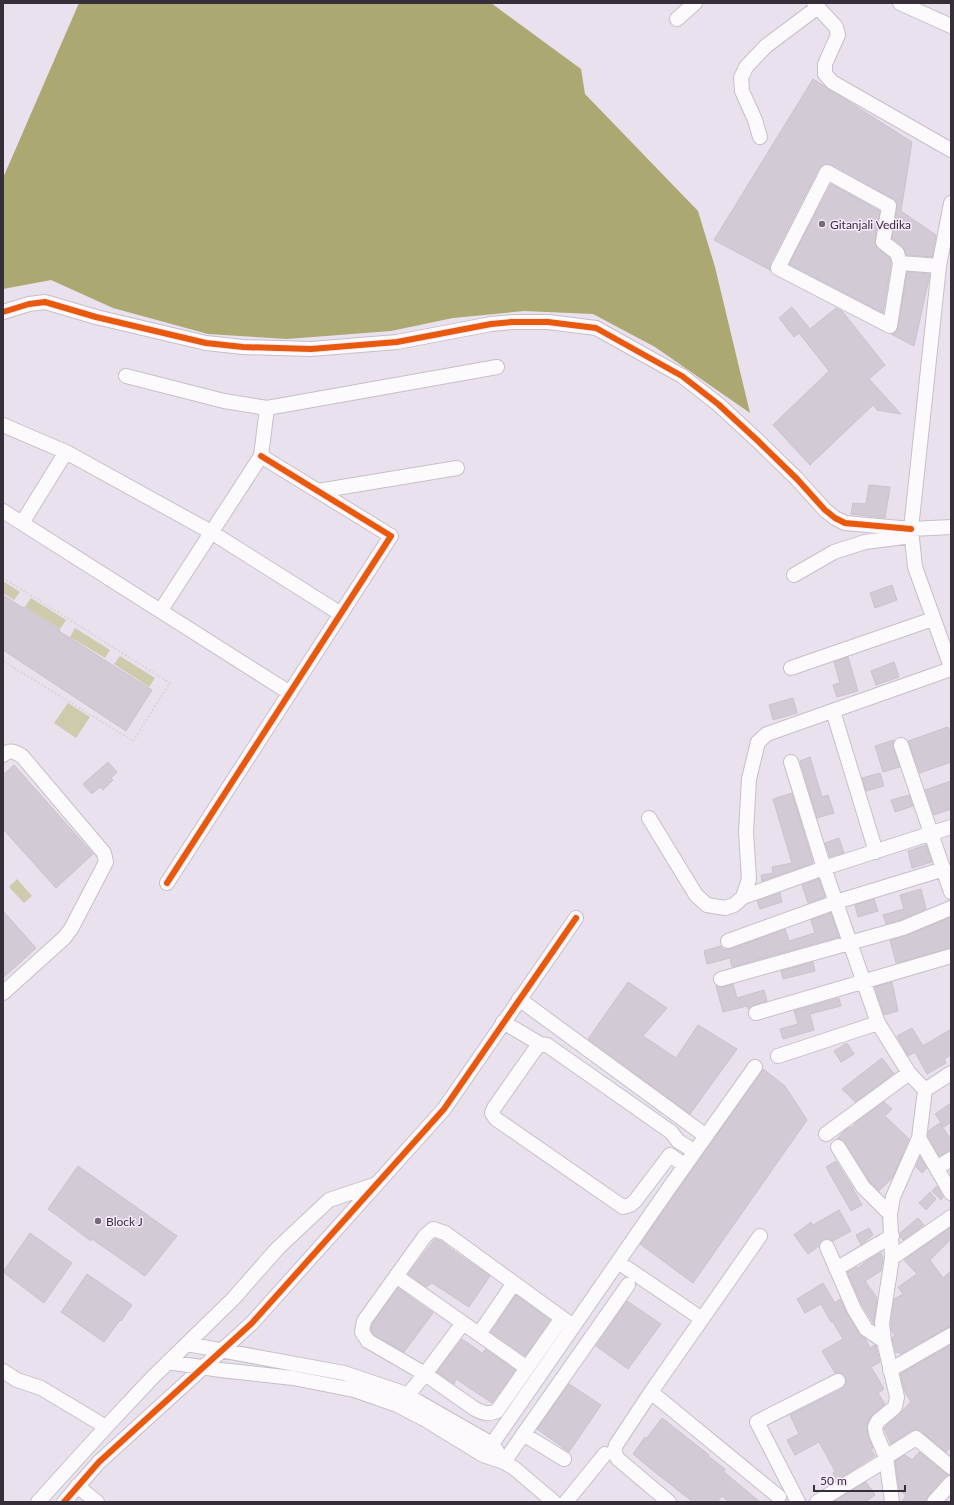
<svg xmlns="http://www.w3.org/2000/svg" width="954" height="1505" font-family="Lato,sans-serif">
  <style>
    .green { fill: #cecaac }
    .water { fill: #aba872 }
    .building { fill: #d2cbd5; stroke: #cac2cd }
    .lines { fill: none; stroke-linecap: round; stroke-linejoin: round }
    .minor-casing { stroke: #c6bfc9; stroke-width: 16 }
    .path { stroke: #d8d6da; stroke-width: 2; stroke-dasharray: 2 2; stroke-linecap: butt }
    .minor { stroke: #fcfafc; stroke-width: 14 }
    .cycleway-casing { stroke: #f8eafd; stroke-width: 8 }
    .cycleway { stroke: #e8590c; stroke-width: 6 }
    .poi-dot { fill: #756d78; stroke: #f8eafd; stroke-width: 1.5 }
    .labels { text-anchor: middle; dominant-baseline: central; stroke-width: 3; stroke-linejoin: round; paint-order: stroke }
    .poi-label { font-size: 12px; fill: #362f39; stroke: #f8eafd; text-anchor: start }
  </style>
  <rect width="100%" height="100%" fill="#eae1ee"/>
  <!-- green -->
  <path class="green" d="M3 581 20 592 14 600 3 593Z
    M31 598 66 620 60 629 25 607Z
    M75 628 110 650 105 658 70 637Z
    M120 656 155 678 149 687 114 664Z
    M68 703 90 717 76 738 54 723Z
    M17 879 32 896 24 903 9 887Z"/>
  <!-- water -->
  <path class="water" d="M79 3H491L581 69 585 94 698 211 715 267 750 413 655 347 593 314 524 311 453 318 391 331 287 339 208 334 113 308 51 280 3 289V178Z"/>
  <!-- building -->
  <path class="building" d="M813 79 912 142 901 211 936 235 932 257 906 255 903 247 892 238 897 207V203L893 199 827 164 823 165 819 168 770 264V270L714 240Z
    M831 184 880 211 875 245 878 249 890 258 891 264 883 313 789 264Z
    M907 272 930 274 914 346 891 334 897 331 898 327Z
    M792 307 810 329 836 308 842 311 885 365 869 379 901 414 877 410 873 405 810 465 773 425 829 371 799 333 794 337 779 318Z
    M869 485 890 487 885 518 851 514 853 503 866 504Z
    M892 585 897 600 875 608 870 593Z
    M3 595 23 608 24 607 60 630 59 631 152 690 126 731 3 650Z
    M848 657 858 691 837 697 833 685 840 683 834 662Z
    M894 662 899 677 876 685 871 671Z
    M793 698 797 713 773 720 769 705Z
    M948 727 951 735V762L920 773 908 741Z
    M894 740 893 748 900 767 883 772 875 746Z
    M810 757 822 797 828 795 834 813 817 818 800 761Z
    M108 762 117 772 111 778 113 780 103 790 100 787 92 794 83 784Z
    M14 765 93 854 56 888 3 829V775Z
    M880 773 884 786 866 791 862 778Z
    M951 781V809L934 815 925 790Z
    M792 793 813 863 762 881 761 875 773 873 772 867 792 863 773 799Z
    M909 795 913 806 895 812 891 800Z
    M839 838 844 853 830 857 825 843Z
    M926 845 932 862 912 868 908 851Z
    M819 879 825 897 808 903 802 885Z
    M921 889 926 909 900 920 886 924 883 915 904 909 900 895Z
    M780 893 782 902 760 909 757 901Z
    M874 899 878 911 858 917 855 905Z
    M3 911 36 948 3 978Z
    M831 913 839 937 732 967 730 958 707 964 704 951 721 946 724 950 731 949 785 929 789 941 815 933 811 920Z
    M951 917V948L896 963 890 940 906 936Z
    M813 962 815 971 783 979 781 971Z
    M628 982 667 1008 643 1036 676 1058 698 1025 737 1049 690 1114 588 1039Z
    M892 982 898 1011 884 1015 875 987Z
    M733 984 737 998 764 990 767 1001 754 1005 748 1009 747 1006 723 1012 716 986 723 987Z
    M839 998 841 1006 810 1014 814 1030 783 1039 780 1029 798 1024 794 1011Z
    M912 1028 923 1046 951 1029V1055L944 1059 946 1063 927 1074 915 1052 908 1056 897 1036Z
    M847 1043 854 1054 841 1062 834 1051Z
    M882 1058 894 1074 855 1102 842 1089Z
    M763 1069 785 1086 807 1120 693 1283 640 1244Z
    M884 1102 892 1109 885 1116 909 1139 893 1177 879 1191 870 1182 845 1142 842 1139H837L844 1131 850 1127 852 1128 856 1122Z
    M951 1103V1122L944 1127 935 1114Z
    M940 1123 951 1140V1151L939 1156 928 1136V1131Z
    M920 1157 927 1168 922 1173 916 1167Z
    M836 1161 851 1185 862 1205 851 1211 826 1167Z
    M78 1166 177 1236 145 1276 92 1239 91 1241 48 1209Z
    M937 1186 943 1197 941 1200 932 1191Z
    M930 1192 936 1199 926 1210 919 1203Z
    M839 1210 851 1231 833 1241 829 1238 823 1239 819 1246 808 1254 794 1235 811 1222 813 1225Z
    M918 1218 924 1225 903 1240 900 1237V1233Z
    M951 1227V1239L930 1260 943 1278 951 1271V1327L947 1328 900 1354 898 1352 896 1353 892 1338 895 1336 891 1329V1323L894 1299 903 1294 898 1287 917 1274 904 1260Z
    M869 1228 873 1235 861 1245 856 1235Z
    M30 1233 72 1263 44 1303 3 1272Z
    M435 1239 441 1241 455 1252 490 1276 469 1307 432 1283 426 1287 408 1274Z
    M881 1253 883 1258 881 1271 865 1281 877 1298 874 1324 862 1305 847 1272 857 1267 858 1268 868 1260Z
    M87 1274 132 1305 121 1321 120 1320 104 1342 61 1312Z
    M823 1283 835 1303 840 1299 847 1313 859 1333 865 1338 870 1348 875 1345 876 1346 880 1362 871 1367 884 1389 878 1393 885 1404 872 1415 867 1424 868 1435 873 1448 871 1449 875 1456 837 1480 833 1473 835 1471 819 1442 795 1455 787 1440 799 1434 790 1415 842 1389 846 1382V1378L843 1374 839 1373H835L822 1351 843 1339 833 1322H831L821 1304 805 1313 797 1299Z
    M398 1288 433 1313 404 1352 374 1335 371 1330 372 1324Z
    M516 1295 550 1320 525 1356 491 1332Z
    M627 1301 661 1324 628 1369 596 1346Z
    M462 1339 482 1353 486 1349 515 1370 492 1403 456 1379 454 1384 437 1372Z
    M951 1345V1447L946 1452 918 1429 911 1431 891 1444 884 1428 911 1402 905 1392 900 1374Z
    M569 1384 601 1405 569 1452 537 1429Z
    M662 1418 709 1455 708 1456 725 1469 724 1472 760 1502H729L722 1496 717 1502H693L651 1469 633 1454 645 1437 646 1439Z
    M919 1452 948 1475 945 1477 928 1496 926 1502H901L906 1496 899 1489 895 1461 905 1455 912 1460Z
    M866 1482 875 1495 865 1502H833Z"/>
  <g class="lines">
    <!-- minor casing -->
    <g class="minor-casing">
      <path id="minor" d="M814 3 836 27 838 35 825 64V74L832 82 951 150
        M900 3 951 26
        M677 19 695 3
        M760 137 755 120 742 91 741 78 746 67 766 46 818 7
        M951 203 939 266 911 529 915 567 951 667
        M900 263 890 326 778 268 827 172 889 206 883 242 897 253 900 263 939 266
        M3 312 29 304 45 302 96 317 206 343 243 347 311 349 397 342 491 324 512 322H548L596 328 682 376 718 404 757 440 797 479 825 510 835 518 845 523 911 529 951 527
        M126 376 224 401 267 408 261 456 161 610
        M267 408 497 367
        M3 425 66 452 211 532 341 614
        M318 491 457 468
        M3 511 290 693
        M22 523 66 452
        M794 575 834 552 865 542 912 536
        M791 668 933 619
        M833 711 876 852
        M901 745 951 892
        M3 755C10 749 15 752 22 756L104 853 106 862 71 929 64 938 3 993
        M791 762 824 868 878 1023 909 1073 925 1090
        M649 818 696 895 707 905 725 908 734 905 743 897 749 879 746 832 749 779 758 742 767 734 951 669
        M167 883 391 536 261 456
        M743 897 824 868 951 827
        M728 941 836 902 944 869
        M721 979 903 928 951 908
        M519 999 706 1136
        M756 1013 951 956
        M503 1022 540 1044
        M778 1056 878 1023
        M826 1134 909 1073
        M919 1138 951 1193
        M838 1147 863 1187 890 1214
        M684 1165 670 1155 635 1201 630 1205 623 1207 496 1119 492 1113 494 1108 534 1051 540 1044 547 1045 671 1132 678 1141 694 1151
        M937 1168 951 1159
        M827 1247 854 1309 866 1329 884 1341
        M892 1258 951 1217
        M618 1262 702 1319
        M836 1269 892 1236
        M396 1276 527 1368 497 1411C488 1415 483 1413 475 1409L425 1374 463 1323
        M479 1334 514 1283
        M187 1344 344 1373 403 1393 492 1444 497 1451
        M168 1362 221 1370 293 1378 354 1390 397 1405 426 1420 483 1455 504 1462 514 1468 554 1502
        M527 1368 562 1318
        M890 1370 951 1335
        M3 1371 17 1380 41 1388 106 1427
        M651 1392 779 1497
        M407 1396 425 1374 368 1341 362 1332 364 1321 425 1236 433 1229 445 1233 573 1326
        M523 1434 564 1459
        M492 1444 669 1188 755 1067
        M886 1457 916 1438 951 1467
        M504 1462 628 1285
        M77 1486 97 1502
        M38 1502 106 1427 152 1378 233 1299 278 1248 329 1200 374 1185
        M64 1502 99 1462 252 1323 444 1109 576 918
        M566 1502 605 1454
        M669 1502 618 1459C615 1454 614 1451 616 1445L651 1392 760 1236
        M798 1502 757 1422 838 1381
        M817 1502 886 1460
        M892 1502 886 1457 876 1434 875 1427 878 1421 895 1407 897 1397 884 1341 882 1323 892 1258 890 1214 893 1197 919 1138 925 1090 951 1073
        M934 1502 951 1483"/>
    </g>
    <!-- path -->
    <path class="path" d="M3 578 170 683 133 741 3 661"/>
    <!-- minor -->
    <use href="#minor" class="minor"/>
    <!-- cycleway casing -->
    <g class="cycleway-casing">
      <path id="cycleway" d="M3 312 29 304 45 302 96 317 206 343 243 347 311 349 397 342 491 324 512 322H548L596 328 682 376 718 404 757 440 797 479 825 510 835 518 845 523 911 529
        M167 883 391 536 261 456
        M64 1502 99 1462 252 1323 444 1109 576 918"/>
    </g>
    <!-- cycleway -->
    <use href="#cycleway" class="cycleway"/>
  </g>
  <!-- markers -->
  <g class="poi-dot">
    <circle cx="822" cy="224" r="4"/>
    <circle cx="98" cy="1221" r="4"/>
  </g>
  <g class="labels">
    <!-- poi labels -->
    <g class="poi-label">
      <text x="830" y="224">Gitanjali Vedika</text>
      <text x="106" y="1221">Block J</text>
    </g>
  </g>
  <!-- border -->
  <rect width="954" height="1505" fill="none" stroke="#362f39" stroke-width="8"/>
  <!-- scale -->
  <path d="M814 1485v6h91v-6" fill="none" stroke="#362f39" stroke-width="2"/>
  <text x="820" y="1485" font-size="12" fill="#362f39" stroke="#f8eafd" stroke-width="3" paint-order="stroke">50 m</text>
</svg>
